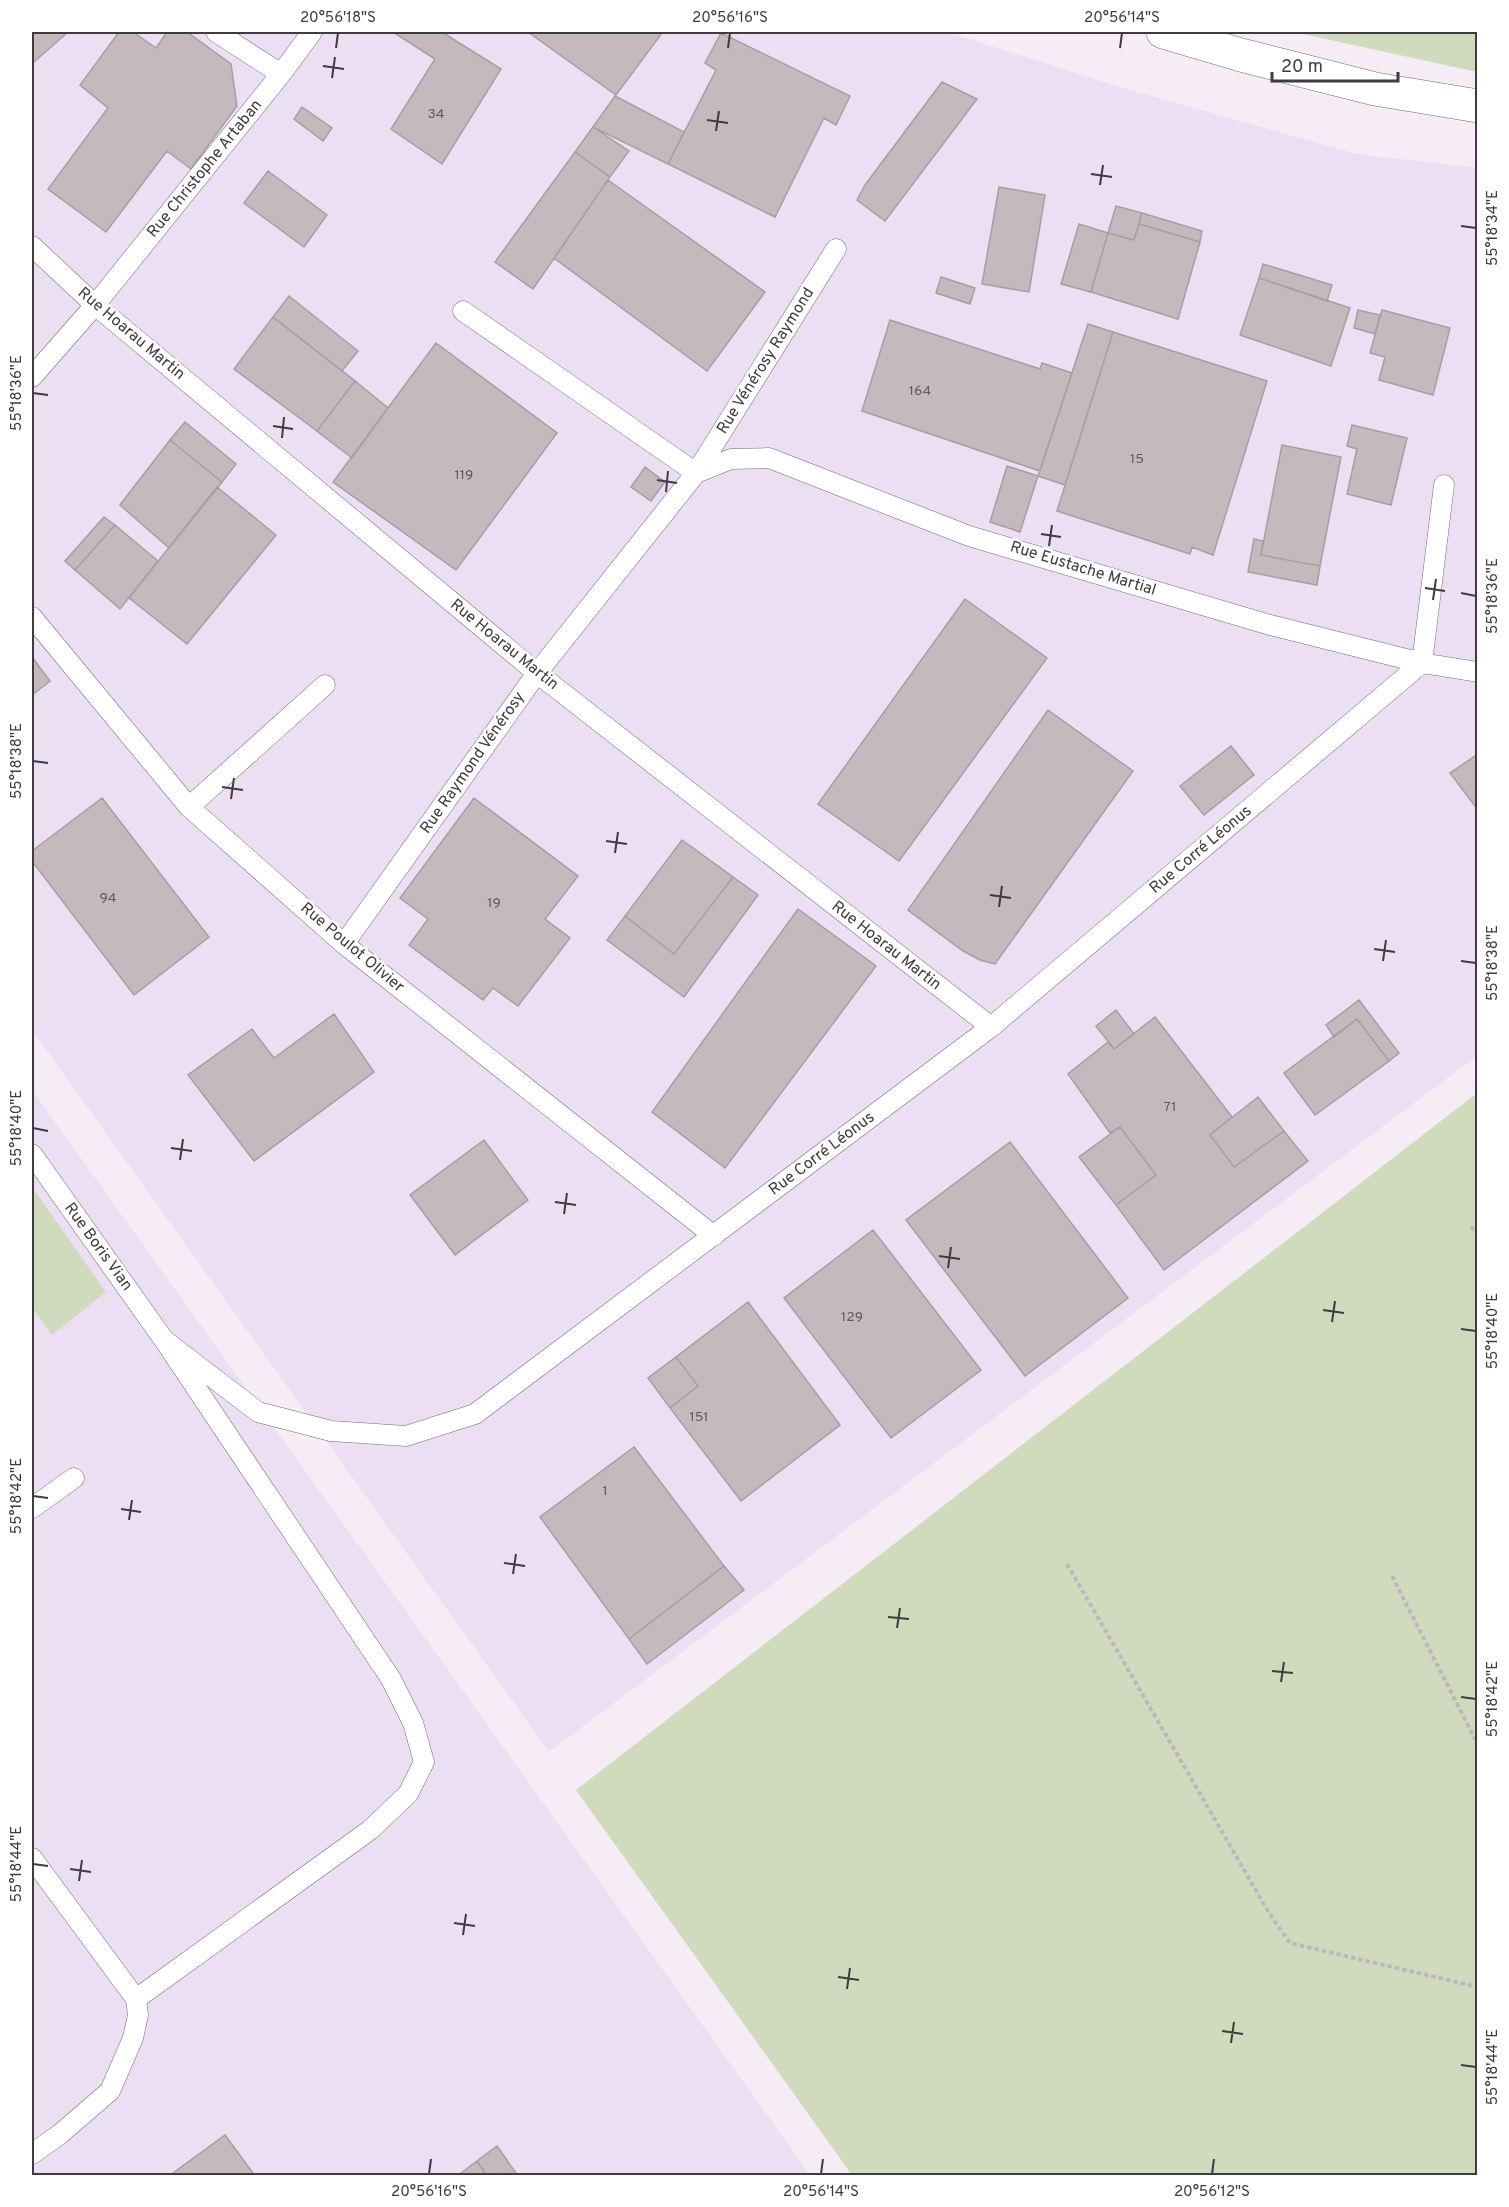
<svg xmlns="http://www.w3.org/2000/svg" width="1509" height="2207" font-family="Overpass,sans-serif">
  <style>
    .industrial { fill: #eddff3 }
    .green { fill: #d0dbbd }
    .building { fill: #c6b9be; stroke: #a99da1; stroke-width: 1.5 }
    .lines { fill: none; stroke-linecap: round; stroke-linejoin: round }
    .lane-casing { stroke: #736b73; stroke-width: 21 }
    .primary-casing { stroke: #736b73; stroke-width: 34 }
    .path { stroke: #beb6be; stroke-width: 4; stroke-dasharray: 4.5 3; stroke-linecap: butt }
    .lane { stroke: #fff; stroke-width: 20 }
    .primary { stroke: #fff; stroke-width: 33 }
    .ticks { fill: none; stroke: #3f3b3f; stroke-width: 2 }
    .labels { text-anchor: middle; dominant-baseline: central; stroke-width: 5; stroke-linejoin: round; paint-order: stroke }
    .number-label { font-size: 14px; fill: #615a5f }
    .street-label { font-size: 16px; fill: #3f3b3f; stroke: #fff }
    .neatline { fill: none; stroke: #3f3b3f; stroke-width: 2 }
    .ticks-label { font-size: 15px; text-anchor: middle; fill: #3f3b3f }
  </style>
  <rect width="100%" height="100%" fill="#f5ecf5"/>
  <!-- industrial -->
  <path class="industrial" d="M32 32H947L1123 88 1357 154 1477 168V1056L549 1752 32 1030Z
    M32 1090 810 2175H32Z"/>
  <!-- green -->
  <path class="green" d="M1292 32H1477V72L1303 34Z
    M1477 1093V2175H852L576 1790Z
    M32 1187 106 1292 52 1335 32 1307Z"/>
  <!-- building -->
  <path class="building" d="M32 32H68L33 63Z
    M119 32H133L156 48 167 32H187L231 64 237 106 191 169 167 151 106 232 48 189 108 108 80 85Z
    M393 32H442L501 69 442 164 391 129 435 59Z
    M528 32H660L662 33 616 95Z
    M721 33 850 96 836 125 824 118 775 217 668 164 716 70 705 63Z
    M942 82 977 99 885 221 857 200 865 185Z
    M615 96 684 132 668 164 593 127Z
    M302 107 332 128 323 141 294 119Z
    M593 127 629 151 610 177 575 152Z
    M575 152 610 177 533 289 495 262Z
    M268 171 327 215 304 247 244 203Z
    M608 180 765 292 707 371 554 258Z
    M999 187 1045 195 1029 292 982 284Z
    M1116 206 1142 213 1134 240 1108 233Z
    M1142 213 1202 231 1200 242 1139 224Z
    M1079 224 1108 233 1091 292 1061 284Z
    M1139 224 1200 242 1178 319 1091 292 1108 233 1134 240Z
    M1263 264 1332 285 1327 301 1259 278Z
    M941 277 975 288 970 304 936 293Z
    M1259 278 1350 308 1331 366 1240 335Z
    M289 296 358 351 342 371 273 317Z
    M1358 310 1380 315 1375 334 1354 328Z
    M1382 310 1450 328 1433 395 1379 380 1385 357 1370 353Z
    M273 317 355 381 317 431 234 369Z
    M890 320 1040 369 1042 363 1072 373 1040 471 862 411Z
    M1088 324 1113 332 1065 485 1038 476Z
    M1113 332 1267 381 1213 555 1192 547 1190 554 1057 511Z
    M436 343 557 433 456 570 333 482Z
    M355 381 388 408 352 458 317 431Z
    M185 422 236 464 222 482 170 440Z
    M1352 425 1407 438 1391 505 1347 494 1357 449 1347 446Z
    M170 440 222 482 169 548 120 505Z
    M1282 445 1341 457 1320 566 1261 555Z
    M1007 466 1038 476 1020 532 990 522Z
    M645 467 665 482 651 501 631 487Z
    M217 487 276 535 187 644 129 598Z
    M104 517 115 525 75 570 65 561Z
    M115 525 158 561 120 609 75 570Z
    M1254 539 1263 541 1261 555 1320 566 1317 585 1248 572Z
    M965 599 1047 658 899 861 818 804Z
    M32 657 50 681 32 695Z
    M1048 710 1133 771 995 964 980 960 963 951 908 910Z
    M1231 746 1254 775 1204 815 1180 786Z
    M1478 754V810L1450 773Z
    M102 798 209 937 134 995 32 861V851Z
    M474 798 578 876 545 919 570 938 518 1006 493 988 483 1000 409 945 428 919 400 898Z
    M682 840 733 877 674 954 625 916Z
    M733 877 758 895 684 997 607 940 625 916 674 954Z
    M798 909 876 966 725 1168 652 1112Z
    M1359 1000 1399 1053 1389 1061 1357 1019 1334 1037 1326 1025Z
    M1116 1010 1134 1034 1114 1049 1096 1026Z
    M334 1014 374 1072 254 1161 188 1075 252 1029 274 1058Z
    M1155 1017 1232 1117 1210 1135 1234 1167 1284 1131 1308 1161 1164 1270 1116 1205 1156 1175 1120 1127 1110 1133 1068 1074 1108 1042 1114 1049Z
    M1357 1019 1389 1061 1315 1115 1284 1073Z
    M1258 1097 1284 1131 1234 1167 1210 1135Z
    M1120 1127 1156 1175 1116 1205 1079 1157Z
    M484 1140 528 1200 455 1255 410 1195Z
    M1010 1142 1128 1298 1025 1376 906 1220Z
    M873 1230 981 1370 891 1438 784 1298Z
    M748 1302 840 1425 741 1501 670 1408 698 1386 676 1357Z
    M676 1357 698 1386 670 1408 648 1378Z
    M634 1447 724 1566 629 1639 540 1517Z
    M724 1566 744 1590 647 1664 629 1639Z
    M225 2135 255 2176H169Z
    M497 2146 518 2176H487L477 2161Z
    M477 2161 487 2176H457Z"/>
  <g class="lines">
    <!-- lane casing -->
    <g class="lane-casing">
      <path id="lane" d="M216 32 281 74
        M32 246 95 305 537 673 991 1027
        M463 311 696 473
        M32 377 95 305 281 74 312 32
        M696 473 731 459 769 458 969 536 1270 625 1422 663 1478 672
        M32 617 189 807 344 944 714 1236
        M189 807 325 685
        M344 944 537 673 696 473 836 249
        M32 1154 164 1340 391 1679 413 1723 424 1762 408 1794 370 1830 136 1999 32 1858
        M164 1340 258 1412 331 1431 406 1436 475 1414 991 1027 1422 663 1444 485
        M32 1508 74 1478
        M32 2154 60 2134 110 2091 133 2038 138 2015 136 1999"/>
    </g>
    <!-- primary casing -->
    <g class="primary-casing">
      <path id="primary" d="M1163 32 1241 55 1375 89 1478 106"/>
    </g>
    <!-- path -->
    <path class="path" d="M1471 1227 1478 1234
      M1067 1564 1269 1913 1290 1943 1478 1987
      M1392 1576 1478 1745"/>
    <!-- lane -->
    <use href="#lane" class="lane"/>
    <!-- primary -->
    <use href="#primary" class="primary"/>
  </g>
  <!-- ticks -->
  <path class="ticks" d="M336 48 338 33M728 48 730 33M1120 48 1122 33M323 66 344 69M332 78 335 57M707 120 728 123M716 131 719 111M1091 174 1112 177M1100 185 1103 165M1461 226 1476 228M33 393 48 395M273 426 293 429M282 438 284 417M657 480 677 483M666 492 668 471M1041 534 1061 537M1049 546 1052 525M1425 588 1445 591M1461 593 1476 596M1433 600 1436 579M33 761 48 763M222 787 243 790M231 799 234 778M606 841 627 844M615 853 618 832M990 895 1011 898M999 907 1002 886M1374 949 1395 952M1383 961 1386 940M1461 961 1476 963M33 1128 48 1131M171 1148 192 1151M180 1160 183 1139M555 1202 576 1205M564 1214 567 1193M939 1256 960 1259M948 1268 951 1247M1323 1310 1344 1313M1332 1322 1335 1301M1461 1329 1476 1331M33 1496 48 1498M121 1509 141 1512M129 1520 132 1500M504 1563 525 1566M513 1574 516 1554M888 1617 909 1619M897 1628 900 1608M1272 1671 1293 1673M1281 1682 1284 1662M1461 1697 1476 1699M33 1864 48 1866M70 1869 91 1872M79 1881 82 1860M454 1923 475 1926M463 1935 466 1914M838 1977 859 1980M847 1989 850 1968M1222 2031 1243 2034M1231 2043 1234 2022M1461 2065 1476 2067M429 2174 431 2159M821 2174 823 2159M1212 2174 1214 2159"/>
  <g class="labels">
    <!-- number labels -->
    <g class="number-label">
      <text x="436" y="114">34</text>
      <text x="920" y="391">164</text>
      <text x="1137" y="459">15</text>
      <text x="464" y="475">119</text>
      <text x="108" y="898">94</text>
      <text x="494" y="903">19</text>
      <text x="1170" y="1107">71</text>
      <text x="852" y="1317">129</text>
      <text x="699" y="1417">151</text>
      <text x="605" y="1491">1</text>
    </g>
    <!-- street labels -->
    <g class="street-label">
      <text transform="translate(205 169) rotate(-51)">Rue Christophe Artaban</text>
      <text transform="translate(131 334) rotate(40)">Rue Hoarau Martin</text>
      <text transform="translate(766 361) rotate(-58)">Rue Vénérosy Raymond</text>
      <text transform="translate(1083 569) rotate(17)">Rue Eustache Martial</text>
      <text transform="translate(504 645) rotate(39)">Rue Hoarau Martin</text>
      <text transform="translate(473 763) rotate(-55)">Rue Raymond Vénérosy</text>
      <text transform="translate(1201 850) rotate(-40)">Rue Corré Léonus</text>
      <text transform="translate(886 946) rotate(38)">Rue Hoarau Martin</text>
      <text transform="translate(352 948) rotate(40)">Rue Poulot Olivier</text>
      <text transform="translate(822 1154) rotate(-37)">Rue Corré Léonus</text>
      <text transform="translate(98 1247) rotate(54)">Rue Boris Vian</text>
    </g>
  </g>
  <!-- border -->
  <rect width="1509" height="2207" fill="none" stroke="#ffffff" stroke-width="66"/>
  <!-- scale -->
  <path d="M1272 72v9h126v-9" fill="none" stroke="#3f3b3f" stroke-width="3"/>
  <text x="1281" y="72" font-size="18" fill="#3f3b3f" stroke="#ffffff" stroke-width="4.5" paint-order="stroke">20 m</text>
  <rect x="33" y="33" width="1443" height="2141" class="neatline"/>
  <g class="ticks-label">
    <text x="338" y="22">20°56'18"S</text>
    <text x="730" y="22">20°56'16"S</text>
    <text x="1122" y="22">20°56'14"S</text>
    <text transform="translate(1492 228) rotate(-90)" y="5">55°18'34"E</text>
    <text transform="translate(16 393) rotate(-90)" y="5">55°18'36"E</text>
    <text transform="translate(1492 596) rotate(-90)" y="5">55°18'36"E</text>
    <text transform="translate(16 761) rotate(-90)" y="5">55°18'38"E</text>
    <text transform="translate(1492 963) rotate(-90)" y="5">55°18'38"E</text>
    <text transform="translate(16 1128) rotate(-90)" y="5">55°18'40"E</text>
    <text transform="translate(1492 1331) rotate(-90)" y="5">55°18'40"E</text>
    <text transform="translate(16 1496) rotate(-90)" y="5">55°18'42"E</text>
    <text transform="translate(1492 1699) rotate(-90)" y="5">55°18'42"E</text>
    <text transform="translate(16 1864) rotate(-90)" y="5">55°18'44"E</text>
    <text transform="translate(1492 2067) rotate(-90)" y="5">55°18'44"E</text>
    <text x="429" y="2196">20°56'16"S</text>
    <text x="821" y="2196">20°56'14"S</text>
    <text x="1212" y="2196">20°56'12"S</text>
  </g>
</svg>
